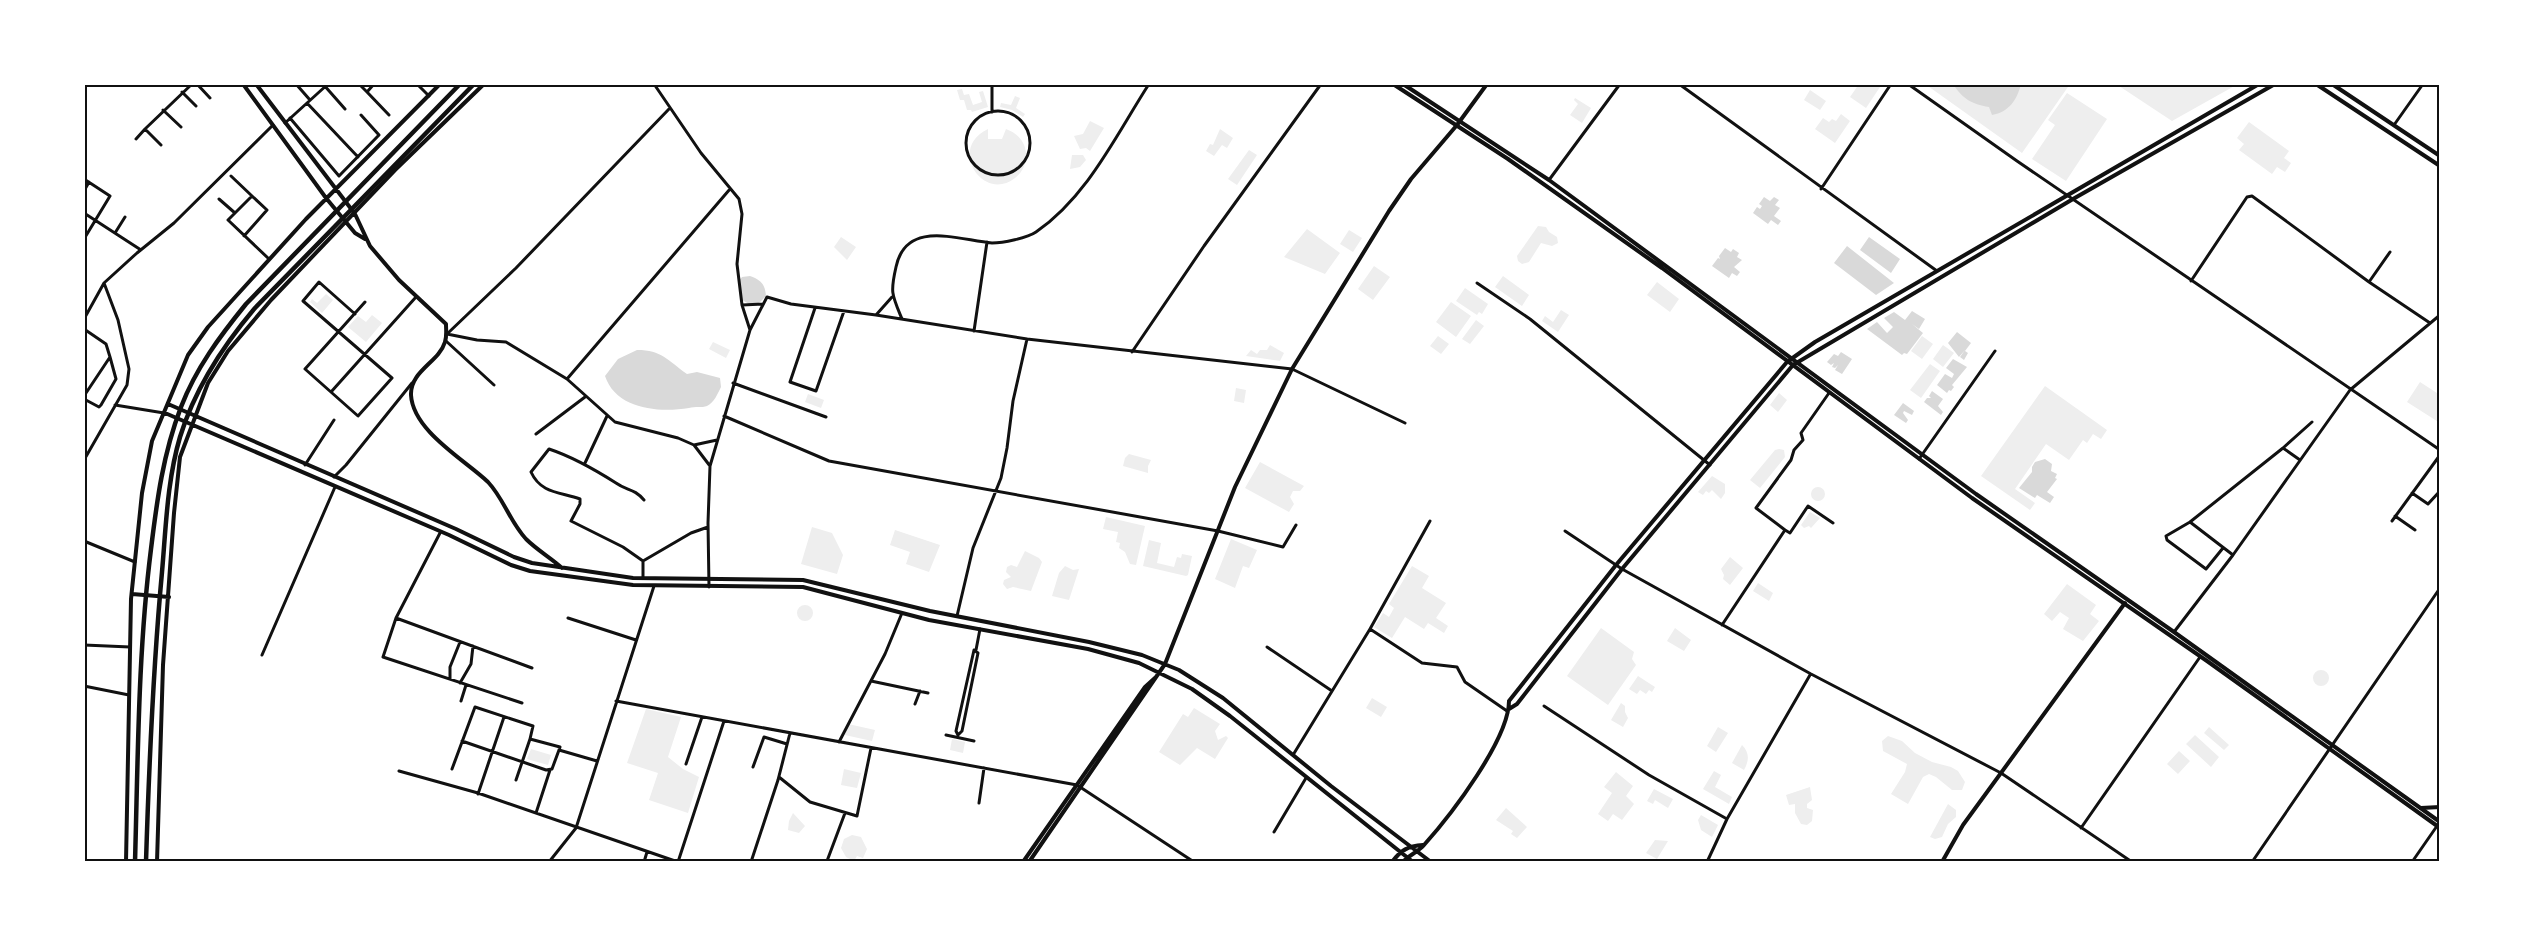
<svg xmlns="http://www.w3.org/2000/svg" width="2524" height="946" font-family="Commissioner,sans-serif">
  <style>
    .green { fill: #eee }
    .water { fill: #d9d9d9 }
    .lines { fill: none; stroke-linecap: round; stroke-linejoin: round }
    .minor { stroke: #111; stroke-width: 3 }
    .tertiary { stroke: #111; stroke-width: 4 }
    .secondary { stroke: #111; stroke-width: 4 }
    .trunk { stroke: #111; stroke-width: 4.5 }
    .neatline { fill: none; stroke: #111; stroke-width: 2 }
  </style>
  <rect width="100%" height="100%" fill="#fff"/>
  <!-- green -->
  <path class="green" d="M1859 84H1882L1866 108 1850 97Z
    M1925 84H2070L2022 153Z
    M2116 84H2238L2172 121Z
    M962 89 964 95 969 94 973 105 982 102 979 92 983 91 988 107 972 112 971 110H967L964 100H960L957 90Z
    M1810 90 1826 101 1820 110 1804 100Z
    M2067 93 2107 119 2066 181 2032 159 2055 125 2048 120Z
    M1015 96 1020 98 1016 108 1025 114 1023 117 1012 110 1000 107 1001 103 1011 105Z
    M1575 98 1591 108 1582 123 1570 115 1578 104 1574 100Z
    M1841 114 1850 121 1835 143 1815 129 1823 118 1829 122 1832 119 1836 121Z
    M1090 121 1104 128 1090 151 1086 148 1080 149 1074 136 1083 134Z
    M2249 122 2289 151 2284 158 2291 163 2285 172 2277 167 2272 174 2239 150 2244 144 2237 138Z
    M988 129V139H1002L1006 129C1017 133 1025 141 1026 153 1027 162 1023 172 1015 178 983 203 947 148 988 129Z
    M1220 129 1233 138 1227 148 1222 145 1214 156 1206 151 1210 144 1213 145Z
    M1249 150 1257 155 1237 185 1228 179Z
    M1072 155H1083L1086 160 1080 167 1070 169Z
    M1538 226 1546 227 1549 232 1557 237 1558 243 1552 246 1541 243 1529 262 1522 264 1518 261 1517 256Z
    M1307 229 1340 253 1325 274 1284 257Z
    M1349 230 1362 238 1353 252 1340 244Z
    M841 237 856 247 847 260 834 247Z
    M1374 266 1390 277 1373 300 1358 289Z
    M1503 276 1529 295 1522 306 1495 287Z
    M1657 282 1679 299 1670 312 1647 295Z
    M1465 288 1488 304 1482 314 1479 312 1477 315 1456 301Z
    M326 294 333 300 322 313 310 302 312 299 317 303Z
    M1451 302 1471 316 1456 337 1436 322Z
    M1561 310 1569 315 1558 332 1542 321 1545 316 1553 322Z
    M372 315 382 323 366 342 348 327 358 316 366 322Z
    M1476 320 1484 326 1470 344 1462 339Z
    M1438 336 1449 344 1441 354 1430 346Z
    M1922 336 1933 344 1922 359 1911 351Z
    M713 342 730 350 726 358 709 349Z
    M1270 345 1284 353 1280 361 1246 356 1251 350 1257 354 1260 350H1267Z
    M1943 345 1954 353 1943 367 1933 359Z
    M1930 364 1940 371 1921 398 1910 390Z
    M2420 382 2440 395V423L2407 402Z
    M2045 386 2107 430 2101 439 2093 434 2087 443 2083 440 2069 460 2046 444 2015 489 2035 503 2030 510 1981 476Z
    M1236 388 1246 390 1244 403 1234 401Z
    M1779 393 1787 400 1778 412 1770 405Z
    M808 394 824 400 821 408 805 402Z
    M1779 449 1784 450 1785 457 1760 488 1750 480 1775 450Z
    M1129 454 1151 460 1148 466V473L1123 466 1125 458Z
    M1260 462 1304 486 1300 491H1293L1290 497 1294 504 1289 512 1245 488Z
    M1712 476 1725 484V493L1721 499 1712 490 1709 493 1706 491 1703 495 1698 492Z
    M1811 494a7 7 0 1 1 14 0a7 7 0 1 1-14 0Z
    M1810 512 1820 518 1811 528 1809 526 1804 528 1801 525Z
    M1106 517 1145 526 1136 565 1130 564 1125 552 1119 548 1120 543 1116 542 1118 532 1103 529Z
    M812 527 832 533 843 555 837 574 801 564Z
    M895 530 940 545 929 572 906 564 910 552 890 545Z
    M1231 539 1257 550 1249 568 1243 566 1235 588 1215 579Z
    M1149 540 1161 543 1157 563 1174 567 1177 557 1181 558 1182 554 1192 556 1188 575 1186 576 1143 566Z
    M1025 551 1039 558 1042 562 1031 591 1013 587 1007 589 1003 584 1004 580 1011 577 1006 572 1007 567 1011 565 1017 567Z
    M1730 557 1743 568 1730 585 1723 579 1724 575 1721 569Z
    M1065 566 1073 570 1079 569 1069 600 1052 596 1059 573Z
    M1412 566 1429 576 1422 588 1446 603 1436 618 1448 626 1444 633 1428 623 1424 629 1405 617 1392 638 1374 627 1383 613 1389 617 1394 608 1389 604Z
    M1758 583 1773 593 1769 601 1753 591Z
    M2067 584 2096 605 2090 614 2099 621 2083 641 2063 629 2069 618 2060 612 2052 621 2044 614Z
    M797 613a8 8 0 1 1 16 0a8 8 0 1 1-16 0Z
    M1601 628 1634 652 1632 659 1636 665 1608 705 1567 676Z
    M1675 628 1691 640 1684 651 1667 641Z
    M2313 678a8 8 0 1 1 16 0a8 8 0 1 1-16 0Z
    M1638 676 1655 687 1652 692 1649 690 1646 694 1640 690 1637 694 1629 689Z
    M1372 698 1387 707 1381 717 1366 708Z
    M1621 703 1625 706V712L1628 718 1623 727 1611 720Z
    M1194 708 1220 724 1215 731 1218 740 1226 736 1228 738 1215 759 1197 748 1180 765 1159 752 1183 714 1188 717Z
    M646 709 681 717 668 757 683 769 699 777 688 813 649 800 658 773 627 763Z
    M848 724 875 730 872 741 845 735Z
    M1718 727 1728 733 1716 752 1707 746Z
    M2209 727 2229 745 2224 750 2204 733Z
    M2195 735 2219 757 2211 767 2186 744Z
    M1888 736 1902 741 1915 753 1932 762 1951 767 1958 771 1965 782 1962 790H1952L1936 777 1929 774 1923 777 1908 804 1891 794 1905 772 1907 764 1883 751 1882 741Z
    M952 739 965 742 963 753 950 750Z
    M1742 745C1750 753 1749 761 1744 770L1732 763Z
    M531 749 551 755 548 765 527 759Z
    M2179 751 2190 761 2178 774 2167 764Z
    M844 769 861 773 857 788 841 785Z
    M1714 771 1721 775 1715 787 1732 797 1729 804 1703 789Z
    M1616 772 1633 786 1626 796 1634 804 1622 820 1613 814 1608 821 1598 814 1612 793 1604 787Z
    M1810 787 1812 800 1807 804V808L1813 810 1812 821 1807 825 1801 824 1795 813V804L1789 805 1786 795Z
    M1654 789 1673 799 1668 808 1655 800 1653 804 1647 801Z
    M1948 804 1956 810V817L1948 824 1942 837 1935 839 1930 837Z
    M1506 808 1527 827 1517 838 1511 834 1513 831 1496 820Z
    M793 813 805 826 799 833 788 830 789 821Z
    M1701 815 1718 825 1712 837 1701 830 1698 820Z
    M852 835 861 837 867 849 863 858 857 856 854 861 846 857 841 848 844 839Z
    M1655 840 1668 841 1657 859 1646 853Z"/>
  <!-- water -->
  <path class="water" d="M1953 84H2021C2017 100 2009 112 1992 115L1989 107C1971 104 1963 99 1953 84Z
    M1764 197 1770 201 1774 197 1779 200 1775 205 1780 208 1774 216 1781 221 1778 225 1771 220 1768 224 1753 213 1757 207 1760 209 1762 206 1759 204Z
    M1869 237 1900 259 1891 273 1860 250Z
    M1847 246 1894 283 1876 295 1834 263Z
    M1725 248 1731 252 1733 249 1739 253 1737 257 1742 260 1734 267 1740 272 1737 276 1732 273 1729 278 1712 266 1718 258 1720 259 1719 256Z
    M750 276C761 280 765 284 766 296L759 303 749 304 742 300 739 281 742 277Z
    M1912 311 1925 319 1919 329 1912 324 1923 333 1907 354 1904 353 1902 355 1867 329 1877 322 1887 333 1893 327 1884 318 1894 312 1905 320Z
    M1957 332 1971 343 1965 351 1968 353 1964 360 1960 357 1965 350 1959 357 1948 343Z
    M637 350C662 350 667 360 687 374L697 372 720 378 721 387C718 393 714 403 707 406 702 408 695 406 689 408 658 413 616 409 605 376L618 359Z
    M1841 352 1852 359 1842 374 1835 370 1838 365 1835 368 1832 367 1834 363 1831 365 1827 362 1834 354 1838 356Z
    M1953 359 1967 367 1952 385 1954 387 1951 391 1949 390 1947 393 1937 385 1945 374 1952 378 1954 374 1946 368Z
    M1932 391 1943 399 1938 406 1943 412 1941 415 1924 402 1927 398H1931L1929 396Z
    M1903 403 1914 411 1912 415 1904 411 1903 413 1908 420 1906 423 1894 415Z
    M2045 459 2052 464 2051 471 2057 474 2055 478 2057 479 2047 492 2054 497 2050 503 2037 495 2035 498 2019 488 2032 472V467L2035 462Z"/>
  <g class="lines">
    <!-- minor -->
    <path class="minor" d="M197 84 210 98
      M296 84 310 100
      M323 84 345 109
      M359 84 367 92 374 84
      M417 84 429 96
      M654 84 701 153 739 199 742 214 737 264 742 305 750 330
      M992 84V112
      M1679 84 1937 271
      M1908 84 2017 161 2440 450
      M182 92 196 106
      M367 92 389 115
      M307 103 358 157
      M163 110 181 127
      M966 143a32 32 0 1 1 64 0a32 32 0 1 1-64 0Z
      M290 118 339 176 379 135 361 115
      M285 123 328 84
      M2394 125 2423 84
      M136 139 145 129
      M161 145 145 129 192 84
      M231 176 252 196 228 220 269 259
      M84 179 110 196 84 239
      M1549 180 1620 84
      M1821 189 1891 84
      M84 191 89 182
      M219 199 235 213
      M84 213 141 250
      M115 233 125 217
      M244 236 267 210 252 196
      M2191 281 2247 197 2252 196 2369 282 2430 323
      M2369 282 2390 252
      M1477 283 1530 319 1710 465
      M742 305 763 304
      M815 308 790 382 816 391 844 311
      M355 314 319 282 303 301 392 378 358 416 305 369 365 302
      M876 315 892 297
      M84 319 104 283
      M902 319C892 295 890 293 896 267 906 219 958 240 992 243 1003 243 1027 238 1036 232 1088 196 1116 135 1149 84
      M84 329 106 344 110 357 84 396
      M974 331 987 242
      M447 334 516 268 669 109
      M447 334 477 340 506 342 567 379 615 422 678 438 694 445
      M446 341 494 385
      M1132 352 1204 246 1321 84
      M567 379 730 189
      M733 383 826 417
      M331 392 416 297
      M84 399 99 407 101 405 116 379 110 357
      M115 405 164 413
      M724 416 829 461 1218 531 1283 547 1296 525
      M536 434 585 397
      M2283 448 2300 460
      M1919 459 1995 351
      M84 460 127 385 129 369 118 320 104 283 137 253 174 223 273 125
      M585 463 607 416
      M305 465 334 420
      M710 466 694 445 717 440
      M334 477 346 465 412 383
      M2412 493 2428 504 2440 491
      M2395 516 2415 530
      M1430 521 1370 629 1422 663 1457 667 1465 682 1507 711
      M2392 521 2440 455
      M2190 522 2166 536 2167 540 2206 569 2223 548
      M1785 530 1790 533 1808 506 1833 523
      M1565 531 1622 569 1811 674 2001 773 2132 862
      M440 533 396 618 383 657 522 703
      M84 541 135 562
      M2233 555 2190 522 2283 448 2312 422
      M643 561 691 533 708 527
      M643 578V561L623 547 571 521 580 504V499C561 492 541 494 531 472L549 449C573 457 594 469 616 483 627 491 634 488 644 500
      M709 587 708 523 710 466 750 330 767 297 791 304 876 315 1027 339 1292 369 1405 423
      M957 616 973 548 1001 478 1007 448 1013 401 1027 339
      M396 618 532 668
      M568 618 636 640
      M1722 625 1785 530 1756 508 1791 460 1794 450 1803 440 1801 433 1829 393
      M2174 632 2233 555 2350 390 2440 315
      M84 645 130 647
      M1267 647 1332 691
      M974 650 978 653 962 731 958 735 956 731Z
      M976 650 980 629
      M262 655 335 487
      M450 679V667L460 642
      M871 681 928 693
      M460 683 471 664 473 646
      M84 686 129 695
      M461 701 466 685
      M616 701 1077 785 1194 862
      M915 704 920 691
      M1544 706 1649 775 1727 819
      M946 735 974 741
      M462 741 546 770 552 769 559 750 597 761
      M839 742 885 654 902 613
      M1293 755 1370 629
      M686 764 702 717
      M753 767 764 737 787 744
      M452 769 475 707 533 726 530 739
      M399 771 478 793 678 862
      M779 777 810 802 857 816 871 748
      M516 780 530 739 560 747 559 750
      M478 794 504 717
      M979 803 984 768
      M536 813 550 770
      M2081 828 2200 657
      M1274 832 1306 778
      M827 861 845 813
      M549 862 576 828 654 586
      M644 862 647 852
      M678 862 724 721
      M751 862 778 780 790 733
      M1244 862H1245
      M1707 862 1727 819 1810 675
      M2252 862 2440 588
      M2412 862 2437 826"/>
    <!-- tertiary -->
    <path class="tertiary" d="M243 84 326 198 355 233 365 239
      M256 84 355 214 370 246 399 280 446 324C446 330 447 336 445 342 439 362 410 371 411 395 413 431 465 460 488 482 504 499 510 522 526 539 537 550 551 558 562 568
      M168 404 456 529 514 557 532 563 633 578 803 580 930 611 1089 642 1142 655 1179 670 1223 698 1331 786 1431 862
      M165 413 449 535 511 565 530 571 633 585 803 587 929 620 1088 649 1139 663 1192 689 1230 716 1413 862
      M132 594 169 597
      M1509 709 1517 704 1622 569 1793 365
      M2421 808 2440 807
      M126 862 131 599 142 493 152 441 188 355 208 327 306 219 440 84
      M157 862 163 665 174 513 180 457 208 383 228 351 271 300 395 170 484 84
      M1023 862 1145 687 1156 677
      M1029 862 1165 664 1235 487 1292 369 1389 211 1411 179 1457 125 1487 84
      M1392 862C1401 850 1408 846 1423 845
      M1403 862C1409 855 1418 852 1424 845 1451 815 1509 739 1509 701L1616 565 1787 362
      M1942 862 1963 825 2125 603"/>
    <!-- secondary -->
    <path class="secondary" d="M1393 84 1508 159 1662 268 1972 498 2207 661 2440 828
      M1403 84 1549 180 1976 494 2174 632 2440 822
      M2316 84 2440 166
      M2332 84 2440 156
      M1787 362 1815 342 2259 84
      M1793 365 2073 199 2275 84"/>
    <!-- trunk -->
    <path class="trunk" d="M135 862C138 758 138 652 151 549 157 500 163 454 181 407 196 368 220 336 246 304L460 84
      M146 862C149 765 153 669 162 572 166 527 167 481 180 437 195 388 222 347 255 308L474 84"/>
  </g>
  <!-- border -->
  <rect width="2524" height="946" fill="none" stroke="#ffffff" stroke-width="171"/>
  <rect x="86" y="86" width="2352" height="774" class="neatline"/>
</svg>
